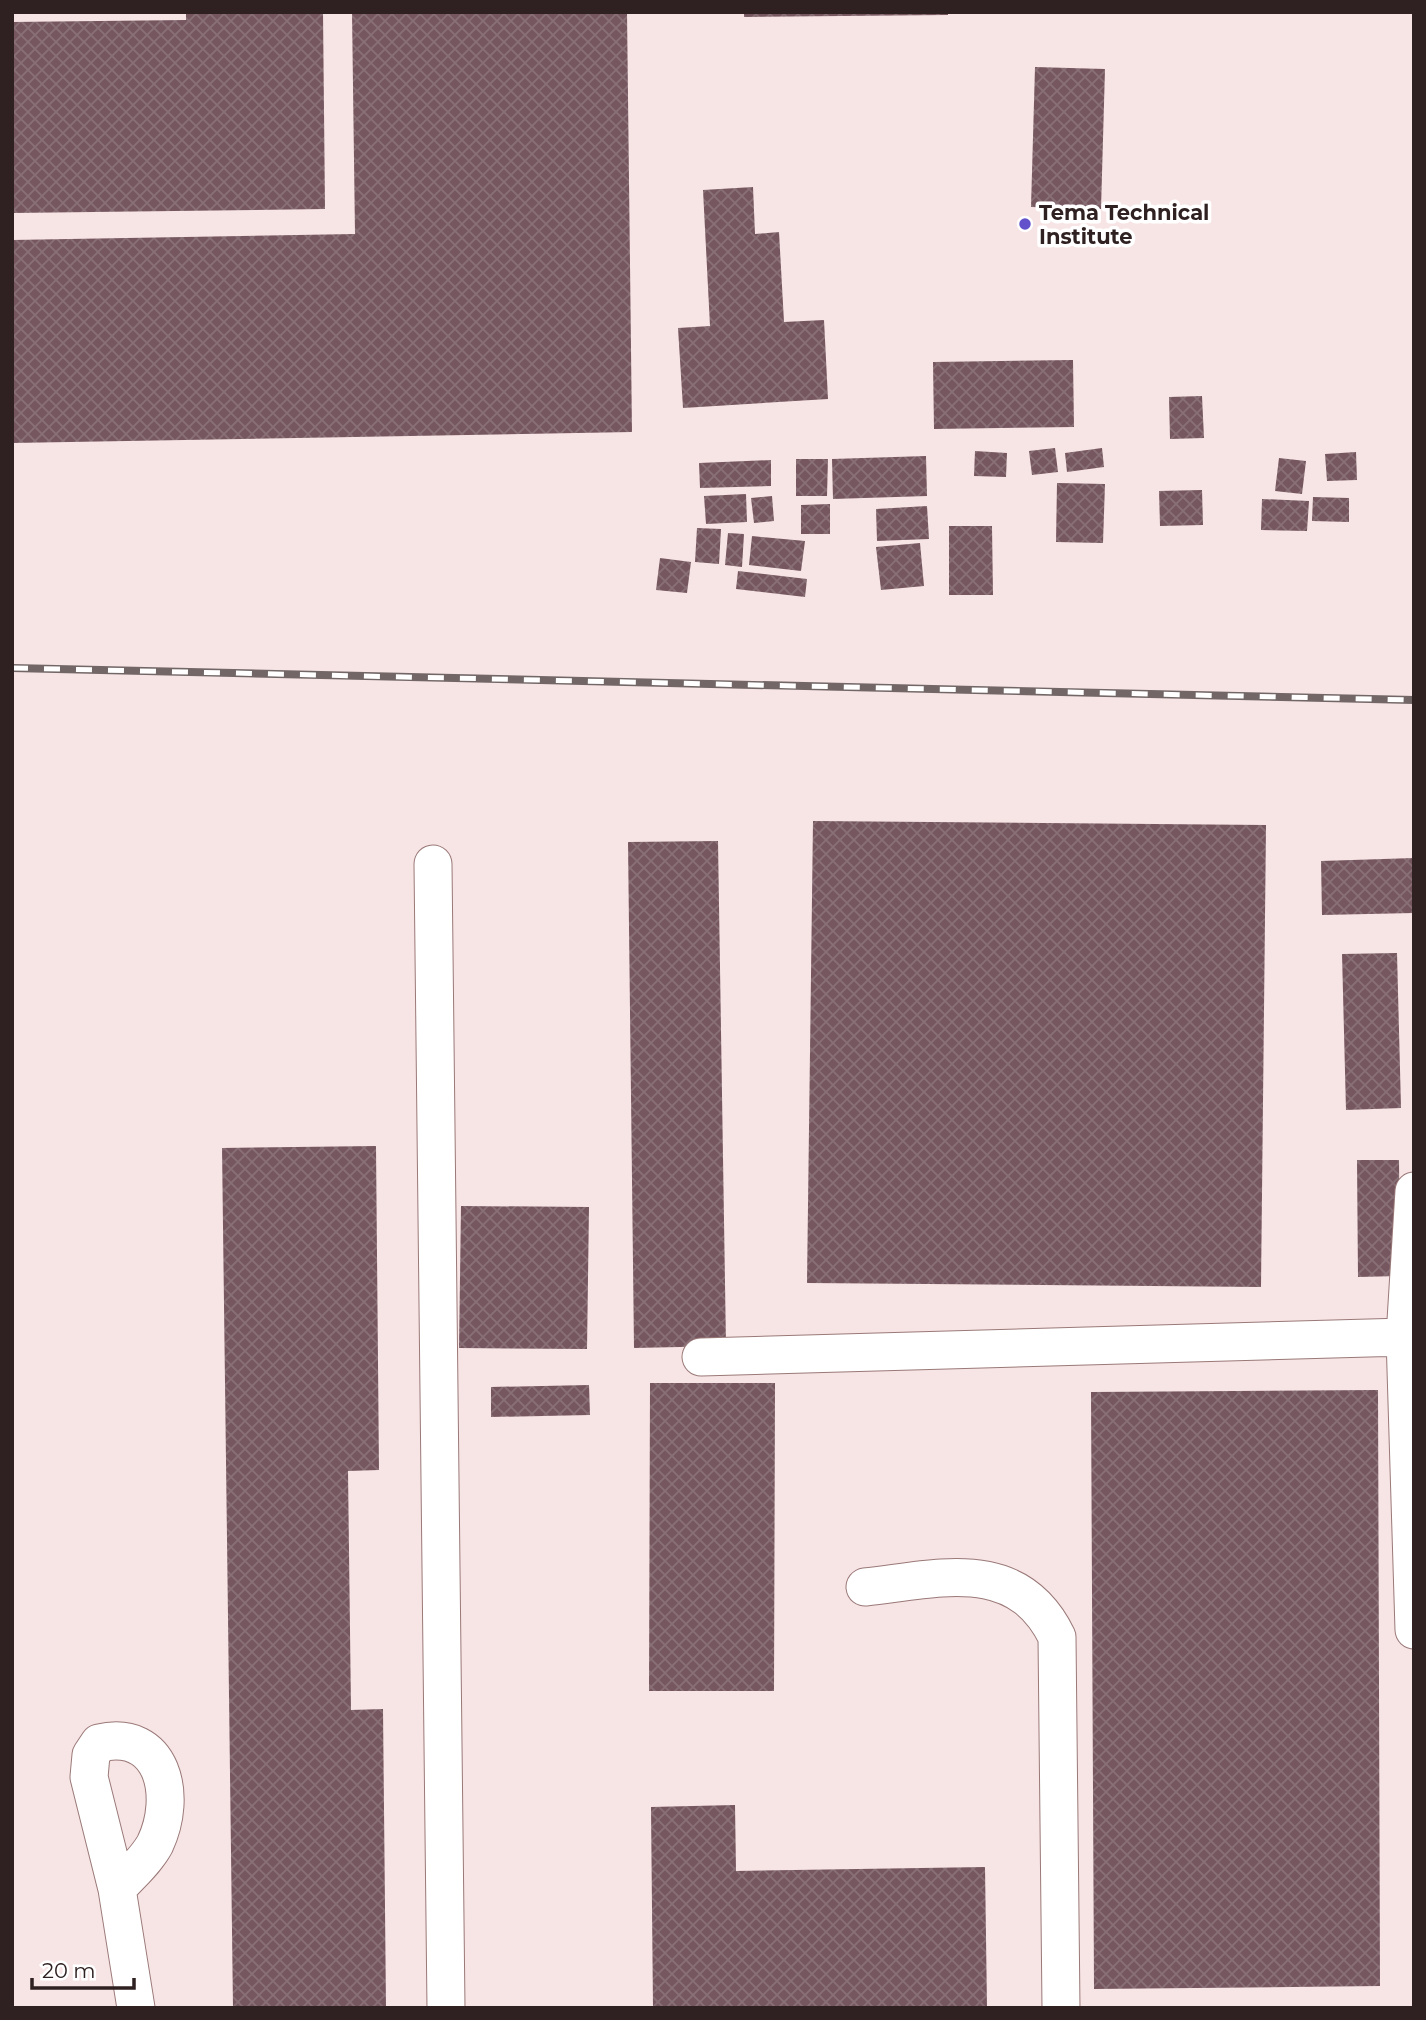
<svg xmlns="http://www.w3.org/2000/svg" width="1426" height="2020" font-family="Montserrat,sans-serif">
  <style>
    .built { fill: #f7e4e4 }
    .building { fill: url(#building-cross-hatch) }
    .lines { fill: none; stroke-linecap: round; stroke-linejoin: round }
    .minor-casing { stroke: #9a7978; stroke-width: 39 }
    .minor { stroke: #fff; stroke-width: 37 }
    .rail-casing { stroke: #726666; stroke-width: 8 }
    .rail { stroke: #fff; stroke-width: 5; stroke-dasharray: 16; stroke-linecap: butt }
    .poi-dot { fill: #6251ca; stroke: #fff; stroke-width: 2.5 }
    .labels { text-anchor: middle; dominant-baseline: central; stroke-width: 7; stroke-linejoin: round; paint-order: stroke }
    .poi-label { font-size: 21px; font-weight: bold; fill: #2f2121; stroke: #fff; text-anchor: start }
  </style>
  <defs>
    <pattern id="building-cross-hatch" width="8" height="8" patternUnits="userSpaceOnUse" patternTransform="scale(1.75)"><rect width="8" height="8" fill="#765760"/><path d="M0 0l8 8M0 8l8-8" fill="none" stroke="#897077"/></pattern>
  </defs>
  <rect width="100%" height="100%" fill="#fbf3f3"/>
  <!-- built -->
  <path class="built" d="M12 12H1414V2008H12Z"/>
  <!-- building -->
  <path class="building" d="M186 12H323L325 209 12 213V22L186 20Z
    M352 12H627L632 432 12 443V240L355 234Z
    M744 12H948V15L744 17Z
    M1035 67 1105 69 1101 209 1031 207Z
    M753 187 755 234 779 232 784 322 824 320 828 399 683 408 678 328 710 326 703 190Z
    M1073 360 1074 427 934 429 933 362Z
    M1202 396 1204 438 1170 439 1169 397Z
    M1055 448 1058 472 1032 475 1029 451Z
    M1102 448 1104 467 1067 472 1065 453Z
    M975 451 1007 453 1006 477 974 476Z
    M1356 452 1357 480 1327 481 1325 454Z
    M926 456 927 496 833 499 832 459Z
    M1279 458 1306 461 1302 494 1275 491Z
    M796 459H828L827 496H796Z
    M771 460V486L700 488 699 463Z
    M1057 483 1105 484 1103 543 1056 542Z
    M1202 490 1203 525 1160 526 1159 491Z
    M746 494 747 522 706 524 704 496Z
    M772 496 774 521 754 523 751 498Z
    M1313 497 1349 498V522L1312 521Z
    M1262 499 1309 501 1307 531 1261 530Z
    M830 504V534H801V505Z
    M927 506 929 539 877 541 876 509Z
    M949 526H992L993 595H949Z
    M697 528 721 529 719 564 695 562Z
    M728 533 744 534 742 567 725 565Z
    M752 536 805 541 801 571 749 565Z
    M920 543 924 586 881 590 876 547Z
    M660 558 691 562 687 593 656 590Z
    M738 571 807 579 805 597 736 589Z
    M813 821 1266 825 1261 1287 807 1283Z
    M718 841 726 1346 634 1348 628 842Z
    M1414 858V913L1322 915 1321 861Z
    M1397 953 1401 1108 1346 1110 1342 954Z
    M376 1146 379 1470 348 1471 351 1710 383 1709 386 2008H233L222 1148Z
    M1357 1160H1399L1400 1276 1358 1277Z
    M461 1206 589 1207 587 1349 459 1348Z
    M650 1383H775L774 1691H649Z
    M589 1385 590 1415 491 1417V1387Z
    M1378 1390 1380 1986 1094 1989 1091 1392Z
    M735 1805 736 1871 985 1867 987 2008H653L651 1807Z"/>
  <g class="lines">
    <!-- minor casing -->
    <g class="minor-casing">
      <path id="minor" d="M433 864 446 2008
        M1414 1191 1405 1337 1414 1630
        M701 1357 1405 1337
        M865 1587C938 1579 1017 1555 1057 1637L1061 2008
        M117 1889C129 1875 146 1861 155 1844 178 1796 163 1728 99 1743L91 1755 89 1777 117 1889 136 2008"/>
    </g>
    <!-- minor -->
    <use href="#minor" class="minor"/>
    <!-- rail casing -->
    <g class="rail-casing">
      <path id="rail" d="M12 668 1414 700"/>
    </g>
    <!-- rail -->
    <use href="#rail" class="rail"/>
  </g>
  <!-- markers -->
  <circle class="poi-dot" cx="1025" cy="224" r="7"/>
  <g class="labels">
    <!-- poi labels -->
    <g class="poi-label">
      <text x="1039" y="212">Tema Technical<tspan x="1039" dy="24">Institute</tspan></text>
    </g>
  </g>
  <!-- border -->
  <rect width="1426" height="2020" fill="none" stroke="#2f2121" stroke-width="28"/>
  <!-- scale -->
  <path d="M32 1978v10h102v-10" fill="none" stroke="#2f2121" stroke-width="3.5"/>
  <text x="42" y="1978" font-size="21" fill="#2f2121" stroke="#ffffff" stroke-width="5" paint-order="stroke">20 m</text>
</svg>
